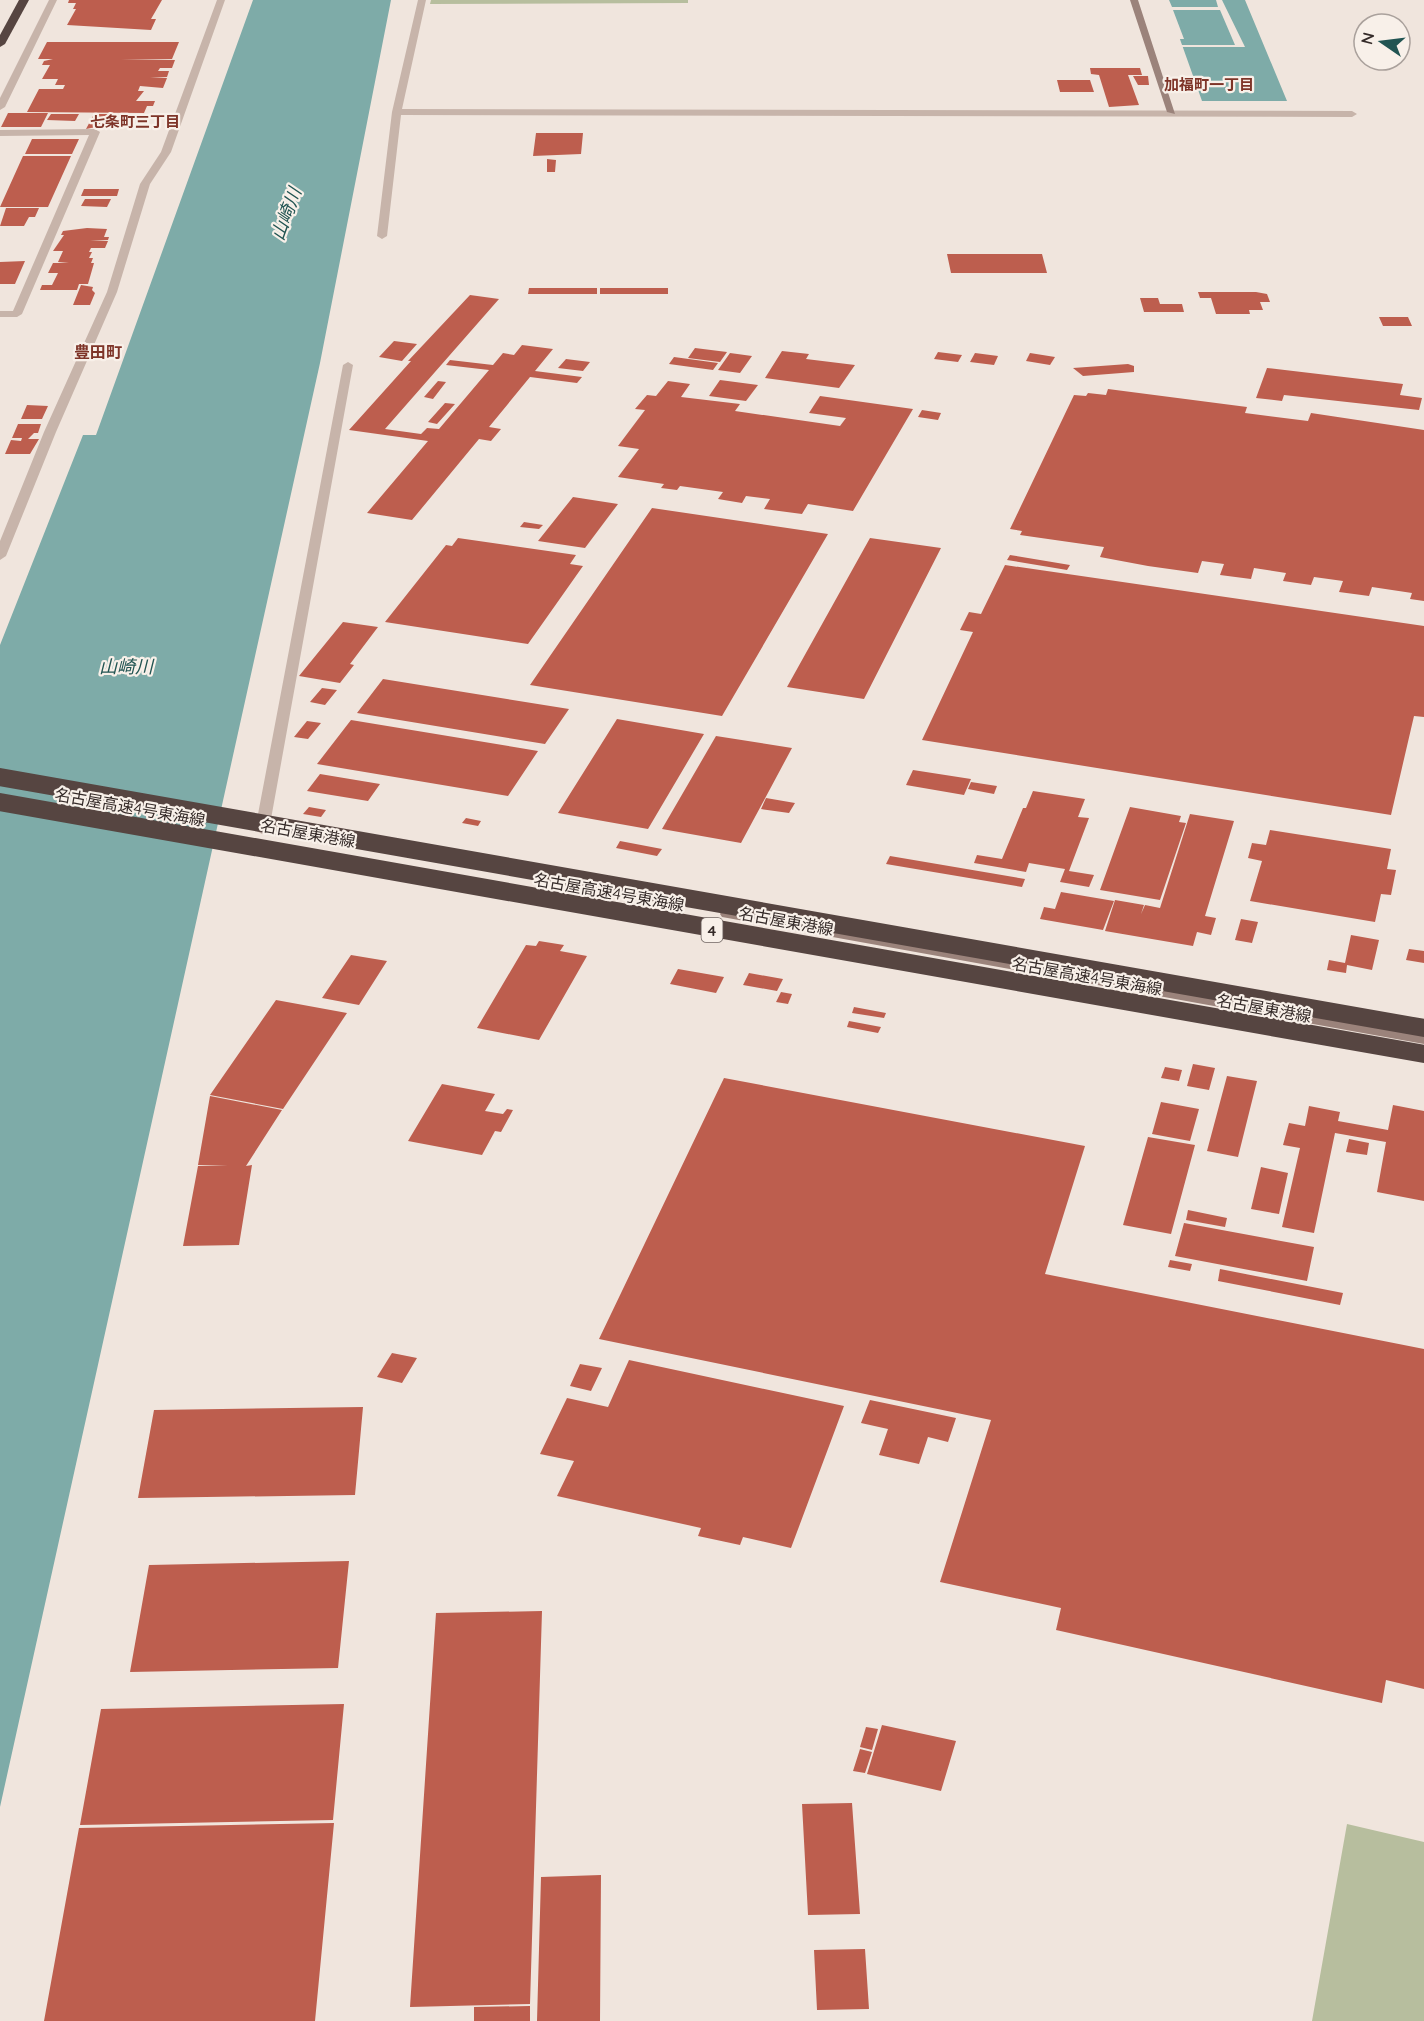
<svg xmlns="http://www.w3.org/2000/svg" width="1424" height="2021" font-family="Quicksand,'Noto Sans JP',sans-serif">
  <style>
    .green { fill: #b7be9e }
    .water { fill: #7eaba8 }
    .pier { fill: #f0e5dd }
    .building { fill: #bd5e4e }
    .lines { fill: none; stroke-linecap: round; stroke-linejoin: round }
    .street { fill: #c7b4aa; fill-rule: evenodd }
    .secondary { fill: #9b837b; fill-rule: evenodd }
    .highway { fill: #564541; fill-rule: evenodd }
    .highway-bridge { stroke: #564541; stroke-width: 18 }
    .labels { text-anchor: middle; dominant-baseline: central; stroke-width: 4.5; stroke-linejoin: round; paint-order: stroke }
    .far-neighbourhood-label { font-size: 15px; font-weight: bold; fill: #7e3428; stroke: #f8f0e9 }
    .shield { fill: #f8f0e9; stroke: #706663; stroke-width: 1.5 }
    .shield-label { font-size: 15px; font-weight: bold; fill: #352b29 }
    .far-quarter-label { font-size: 16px; font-weight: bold; fill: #7e3428; stroke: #f8f0e9 }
    .street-label { font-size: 16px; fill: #352b29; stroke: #f8f0e9 }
    .water-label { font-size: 18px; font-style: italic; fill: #215452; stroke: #f8f0e9 }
  </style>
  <rect width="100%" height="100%" fill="#f0e5dd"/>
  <!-- green -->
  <path class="green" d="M431 0H688V3L430 4Z
    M1347 1824 1424 1842V2021H1312Z"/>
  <!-- water -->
  <path class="water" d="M253 0H391L320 363 0 1807V645L83 435H96Z
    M1166 0H1245L1287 101H1202Z"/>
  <!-- pier -->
  <path class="pier" d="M1163 0H1169L1172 7H1218L1216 0H1222L1245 47H1180L1179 45H1235L1220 10H1173L1184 39H1178Z"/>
  <!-- building -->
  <path class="building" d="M69 0H162L151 19H156L151 30 67 25 76 9H73L76 3H68Z
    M47 42H179L172 59H121L175 60 172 68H160L158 71H169L167 77 150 78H167L163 88 140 86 138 91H144L136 101H155L153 106H147L144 113 27 112 39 89H63L65 85H55L58 79H42L50 65H42L44 61 53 59H38Z
    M1090 68H1140L1142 75H1128L1139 105 1109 107 1099 75 1091 74Z
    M1133 76H1148L1149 85H1138Z
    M1057 80H1090L1094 92H1060Z
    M8 113H48L41 127H1Z
    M51 114H79L75 121 47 120Z
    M94 114H115L111 124 86 129Z
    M536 133H583L581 154 533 156Z
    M32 139H79L72 154H25Z
    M23 156H71L48 207H0Z
    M547 159 556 160 555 172H547Z
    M84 189H119L117 196H81Z
    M85 199H111L107 207 81 206Z
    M6 208H39L35 217H29L24 226H0Z
    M87 228 107 229 104 237H109L108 240H90L108 241 105 248H91L89 252H92L89 258H93L91 263H94L88 284H79L77 290H40L42 285H52L58 273H48L53 263H69L58 262 63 251H53L64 235H61L63 231Z
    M947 254H1042L1047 273H951Z
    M25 261 15 284H0V262Z
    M81 285 93 287 92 290 95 293 90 305H73Z
    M529 288H597V294H528Z
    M600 288H668V294H600Z
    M1198 292H1256L1267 294 1270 302H1260L1263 310H1249L1250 314H1216L1211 298H1200Z
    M470 295 499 299 385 429 421 434 427 428 439 429 489 370 446 365 450 360 493 365 503 353 514 355 522 345 553 349 535 371 582 377 577 383 530 377 489 427 501 429 491 441 479 439 412 520 367 513 428 441 349 430 411 361H408Z
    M1140 298H1158L1160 304H1182L1184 312H1144Z
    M1379 317H1408L1412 326H1383Z
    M394 341 417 344 402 361 379 357Z
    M695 348 727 352 720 362 688 358Z
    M782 351 809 354 806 359 855 365 839 388 765 378Z
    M938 352 962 355 958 362 934 359Z
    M730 353 752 356 740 373 718 370Z
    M975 353 998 356 994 365 970 362Z
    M1030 353 1055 357 1050 365 1026 361Z
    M674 357 718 363 713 370 669 364Z
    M566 359 590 362 583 371 558 368Z
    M1128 364 1134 366V372L1083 376 1073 368Z
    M1267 368 1403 384 1400 395 1422 398 1419 410 1284 395 1282 401 1256 398Z
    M720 380 758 385 746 401 709 396Z
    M438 381 446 382 433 399 424 397Z
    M668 381 690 384 681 397 740 404 735 411 840 426 846 418 809 413 820 396 913 409 853 511 808 504 802 514 764 509 770 499 746 496 742 503 718 499 723 492 680 486 677 490 661 488 664 484 618 477 639 449 618 446 645 410 635 409 647 395 656 396Z
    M1108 389 1247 407 1245 413 1308 421 1311 413 1424 430V601L1410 599 1412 593 1372 587 1369 596 1339 592 1343 581 1314 577 1311 585 1283 581 1286 573 1254 568 1251 579 1220 575 1224 564 1202 561 1198 573 1148 566 1100 557 1104 547 1020 535 1022 531 1010 529 1074 395 1086 396 1088 393 1106 395Z
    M445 403 455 404 437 424 428 422Z
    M27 405 48 406 42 419H21Z
    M922 410 941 413 938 420 918 417Z
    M18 424H41L38 433H34L28 439H39L30 454H5L11 440 21 441 22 438H12Z
    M573 497 618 504 585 548 538 541Z
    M652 508 828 534 722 716 530 685Z
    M524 522 543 525 539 529 520 527Z
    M458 538 576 555 570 564 583 566 528 644 385 622 446 545 452 546Z
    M870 538 941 548 864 699 787 687Z
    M1010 555 1070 565 1067 570 1007 560Z
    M1005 565 1424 626V717L1414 716 1391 815 922 740 973 632 960 630 969 612 981 614Z
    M343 622 378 627 350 664 354 665 340 683 299 676Z
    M383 679 569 709 545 744 357 713Z
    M322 688 337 690 325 705 310 702Z
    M617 719 704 734 648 829 558 813Z
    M351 720 538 751 508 796 317 764Z
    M307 721 321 723 308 739 294 737Z
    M716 736 792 748 741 843 662 829Z
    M913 770 971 779 964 795 906 785Z
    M320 774 380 784 368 801 307 791Z
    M971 782 997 786 994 794 968 789Z
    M1033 791 1085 799 1078 817 1089 818 1069 871 1094 875 1089 887 1060 882 1065 869 1029 863 1026 872 974 863 977 855 1002 859 1023 808H1026Z
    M766 798 795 803 789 813 761 809Z
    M309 807 326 810 321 817 303 814Z
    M1130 807 1181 816 1179 822 1186 823 1160 900 1100 890Z
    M1190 814 1234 821 1205 916 1216 918 1211 935 1197 932 1193 946 1105 931 1115 900 1144 905 1141 914 1145 905 1160 908Z
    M466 818 481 821 478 826 462 823Z
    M1270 830 1391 849 1387 869 1396 870 1391 895 1381 894 1375 922 1250 901 1262 861 1248 858 1252 843 1266 845Z
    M620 841 662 849 657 856 616 848Z
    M890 856 1025 879 1022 887 886 864Z
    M1061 892 1114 901 1103 930 1040 919 1044 907 1055 909Z
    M1241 919 1258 922 1252 943 1235 940Z
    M1351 935 1379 940 1372 970 1347 965 1346 973 1327 970 1329 960 1345 963Z
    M539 941 564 945 560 951 587 956 539 1040 477 1028 526 945 536 946Z
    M1409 949 1424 951V963L1406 960Z
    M351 955 387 961 359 1005 322 998Z
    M678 969 724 977 716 993 670 984Z
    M749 973 783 979 777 991 743 985Z
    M781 992 792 994 788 1004 776 1002Z
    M276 1000 347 1013 283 1109 210 1095Z
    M854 1007 886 1013 884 1018 852 1013Z
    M849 1021 881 1027 878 1033 847 1027Z
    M1193 1064 1215 1068 1209 1090 1187 1086Z
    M1165 1067 1182 1070 1179 1081 1161 1078Z
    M1227 1076 1257 1081 1238 1157 1207 1151Z
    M724 1078 1085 1146 1045 1274 1424 1349V1689L1386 1680 1382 1703 1056 1630 1061 1608 940 1582 991 1420 599 1339Z
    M442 1084 495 1094 485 1111 503 1114 507 1109 513 1110 501 1132 495 1131 482 1155 408 1141Z
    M210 1096 282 1110 246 1166 252 1165 239 1245 183 1246 198 1166H228L198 1165Z
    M1161 1102 1199 1109 1190 1141 1152 1134Z
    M1393 1105 1424 1111V1201L1377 1192 1386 1142 1335 1133 1314 1233 1282 1227 1300 1148 1283 1145 1289 1123 1305 1126 1309 1106 1340 1112 1338 1121 1388 1130Z
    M1148 1137 1195 1145 1171 1234 1123 1225Z
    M1349 1139 1369 1143 1367 1155 1346 1152Z
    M1261 1167 1288 1173 1279 1214 1251 1209Z
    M1188 1210 1227 1218 1225 1227 1186 1220Z
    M1184 1223 1314 1247 1307 1281 1175 1256Z
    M1170 1260 1192 1264 1190 1271 1168 1267Z
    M1220 1269 1343 1293 1340 1305 1218 1281Z
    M392 1353 417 1358 402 1383 377 1377Z
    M629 1360 844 1406 791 1548 743 1537 740 1545 698 1536 701 1528 557 1496 574 1461 540 1454 567 1398 608 1407Z
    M580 1364 602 1368 591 1391 570 1386Z
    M870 1400 956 1418 948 1442 928 1437 919 1464 879 1455 888 1429 861 1423Z
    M363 1407 355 1495 138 1498 154 1410Z
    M349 1561 338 1668 130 1672 149 1565Z
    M542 1611 530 2004 410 2007 436 1613Z
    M344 1704 333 1820 80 1825 101 1709Z
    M882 1725 956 1741 941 1791 867 1774Z
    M866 1727 878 1729 872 1750 860 1747Z
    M860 1749 872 1752 865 1773 853 1771Z
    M852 1803 860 1914 808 1915 802 1804Z
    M334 1823 315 2021H44L79 1828Z
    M601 1875 600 2021H537L541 1877Z
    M865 1949 869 2009 817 2010 814 1950Z
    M530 2006V2021H474V2007Z"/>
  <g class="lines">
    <!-- street -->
    <path class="street" d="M49 0H57L5 107 0 110V98Z
      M217 0H225L171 152 150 184 117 292 56 432 6 556 0 560V541L44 432 107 292 140 184 161 152Z
      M418 0H426L402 109 1352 111 1357 114 1352 117 401 115 387 236 382 239 377 236 392 112Z
      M95 129 100 132 22 314 17 317H0V311H13L89 135 0 136V130Z
      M348 362 353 365 269 830 262 834 255 830 343 365Z"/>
    <!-- secondary -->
    <path class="secondary" d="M1130 0H1138L1175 114 1167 112Z
      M727 910 1424 1034V1044L722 917 720 914 722 911Z"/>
    <!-- highway -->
    <path class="highway" d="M19 0H29L5 44 0 47V35Z"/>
    <!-- highway-bridge -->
    <path class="highway-bridge" d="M0 777 1424 1028
      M0 802 1424 1054"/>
  </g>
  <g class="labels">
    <!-- far-neighbourhood labels -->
    <g class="far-neighbourhood-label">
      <text x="1209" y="84">加福町一丁目</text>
      <text x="135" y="121">七条町三丁目</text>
    </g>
    <!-- shield labels -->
    <rect class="shield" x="701.5" y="918" width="21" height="24" rx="4.5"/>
    <g class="shield-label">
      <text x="712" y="930">4</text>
    </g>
    <!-- far-quarter labels -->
    <g class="far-quarter-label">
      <text x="98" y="352">豊田町</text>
    </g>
    <!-- street labels -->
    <g class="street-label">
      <text transform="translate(130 807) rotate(10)">名古屋高速4号東海線</text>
      <text transform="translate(308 833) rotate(10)">名古屋東港線</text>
      <text transform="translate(609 892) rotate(10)">名古屋高速4号東海線</text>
      <text transform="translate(786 921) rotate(10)">名古屋東港線</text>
      <text transform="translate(1087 976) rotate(10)">名古屋高速4号東海線</text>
      <text transform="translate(1264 1008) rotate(10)">名古屋東港線</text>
    </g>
    <!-- water labels -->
    <g class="water-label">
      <text transform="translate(286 214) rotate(-70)">山崎川</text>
      <text x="126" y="666">山崎川</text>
    </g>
  </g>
  <!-- north arrow -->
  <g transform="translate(1382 42) rotate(284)"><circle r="28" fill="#f8f0e9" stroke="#aaa19c" stroke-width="1.5"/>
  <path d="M0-4.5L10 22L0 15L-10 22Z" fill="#215452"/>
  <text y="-9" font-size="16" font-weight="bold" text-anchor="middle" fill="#352b29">N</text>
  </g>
</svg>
